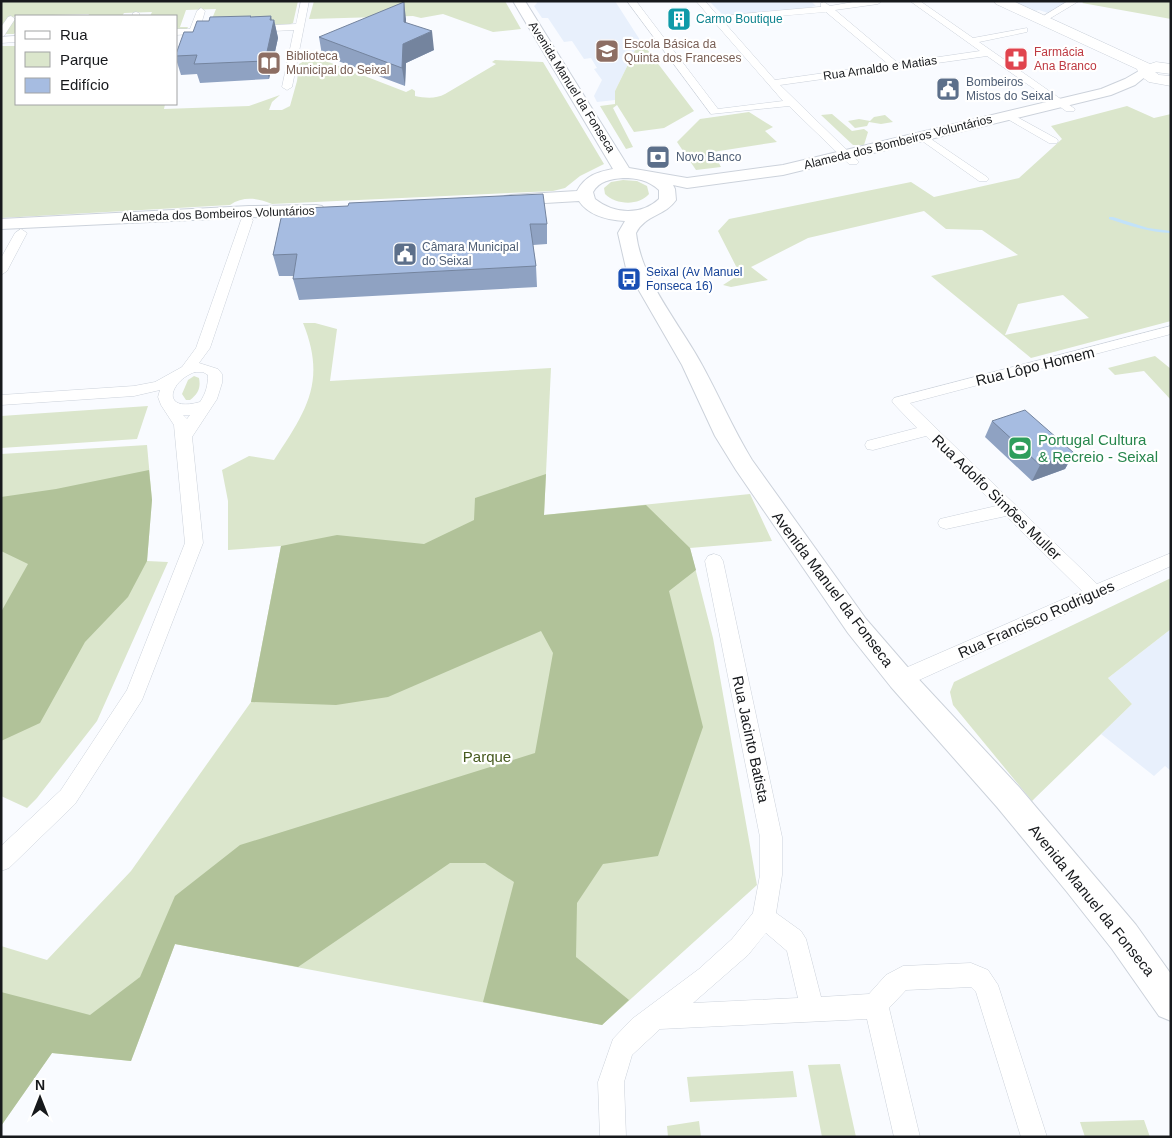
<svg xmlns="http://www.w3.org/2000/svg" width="1172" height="1138" font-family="Helvetica,sans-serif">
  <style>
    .built { fill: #e8f0fc }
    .green { fill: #dbe6cc; fill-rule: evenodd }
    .forest { fill: #b1c299 }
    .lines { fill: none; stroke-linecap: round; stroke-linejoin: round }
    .stream { fill: #c2e2f9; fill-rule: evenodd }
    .street-casing { stroke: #ccd2db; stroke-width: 1 }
    .secondary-casing { stroke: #ccd2db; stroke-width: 2 }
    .primary-casing { stroke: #ccd2db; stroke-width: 1 }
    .street { fill: #fff; fill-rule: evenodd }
    .secondary { fill: #fff; fill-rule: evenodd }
    .primary { fill: #fff; fill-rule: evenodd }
    .wall { fill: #8fa2c2 }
    .shaded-wall { fill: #74849e }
    .building { fill: #a6bce1; stroke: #74849e }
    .labels { text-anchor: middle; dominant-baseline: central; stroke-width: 4.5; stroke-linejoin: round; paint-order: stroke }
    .far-culture-label { font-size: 12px; fill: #0d838f; stroke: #fff; text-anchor: start }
    .far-education-label { font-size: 12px; fill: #785e54; stroke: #fff; text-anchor: start }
    .far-health-label { font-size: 12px; fill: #be3a42; stroke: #fff; text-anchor: start }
    .far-street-label { font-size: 12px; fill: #17191c; stroke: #fff }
    .far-service-label { font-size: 12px; fill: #4e5e75; stroke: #fff; text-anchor: start }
    .far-transit-label { font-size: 12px; fill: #164399; stroke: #fff; text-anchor: start }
    .street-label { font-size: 15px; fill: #17191c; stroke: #fff }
    .leisure-label { font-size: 15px; fill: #27864d; stroke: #fff; text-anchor: start }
    .park-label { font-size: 15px; fill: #475b20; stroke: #fff }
  </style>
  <rect width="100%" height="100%" fill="#f9fbff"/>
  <!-- built -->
  <path class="built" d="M536 1H615L640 40 615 91V100L597 102 594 96 602 80 594 69 597 68 591 58 584 59 572 41 564 42 548 18H542L534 6 537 3Z
    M709 1H811L816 6 800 9 723 15Z
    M1069 1 1048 13 1039 10 1034 11 1013 2Z
    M1171 629V771L1165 766 1154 776 1101 734 1132 704 1108 678Z"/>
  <!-- green -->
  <path class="green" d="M1 1H298L293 23 288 25 209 26 216 9 186 10 180 27H188L187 29 176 30V16H150L152 12 124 13 122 16H88L89 14 16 16 10 18H16V31L14 34H1Z
    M314 1H505L521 29 493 32 443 14 421 18 413 16 309 19Z
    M1085 1H1171V19L1082 3Z
    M640 40 694 111 664 128 634 132 617 105 613 108 633 147 626 149 600 106 615 104V91Z
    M1 46H16V104H165L164 109 249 106 280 95 272 102 269 110H282L290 106 297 81 299 64 313 56 406 92 412 89 415 91V96C425 98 436 99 445 94L496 64 492 62 495 60 543 62 604 164 580 176 565 188 553 191 272 204C258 198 243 196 230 205L1 218Z
    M1127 106 1154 118 1171 114V321L1031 358 931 276 1018 255 982 230 946 229 924 211 808 238 751 267 768 280 731 287 723 285 740 274 718 231 729 219 911 182 934 197 1019 178 1062 139 1051 126ZM1063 295 1089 318 1005 335 1018 304Z
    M749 112 773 127 765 131 777 142 713 152 721 167 696 170 677 142 700 119Z
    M832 114 852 131 864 129 868 132 864 145H853L821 115Z
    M885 115 893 122 881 124 869 122 867 126 855 128 848 121 859 119 870 121 874 117Z
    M623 180 637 181 647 186 649 194C639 206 616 205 605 194L604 188 611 182Z
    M303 323H315L337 329 330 381 551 368 544 515 750 494 772 541 690 548 713 638 757 885 602 1025 175 944 131 1061 52 1053 1 1126V946L47 960 131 871 251 702 281 546 228 550V501L222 470 249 456 274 460C306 411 327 382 303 323Z
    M1155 356 1171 369V400L1144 371 1115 375 1108 368Z
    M194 376 199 378C201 388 198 394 190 400H186L182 394 188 380Z
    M148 406 137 439 1 448V416Z
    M147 445 152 500 147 561 168 562 97 721 37 798 27 808 1 796V454Z
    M1171 578V629L1108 678 1132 704 1032 801 953 705 950 692 954 682Z
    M840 1064 856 1137H822L808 1065Z
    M793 1071 797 1097 690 1102 687 1077Z
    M1144 1120 1150 1137H1085L1080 1122Z
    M699 1121 701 1137H668L667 1126Z"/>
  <!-- forest -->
  <path class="forest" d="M149 470 152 500 147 561 128 597 85 642 40 723 1 741V612L28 564 1 551V497L56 489Z
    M546 474 544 515 646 505 690 548 696 570 669 591 703 727 658 856 603 864 577 903 576 957 629 1000 602 1025 483 1002 514 882 485 863H450L298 967 175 944 131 1061 52 1053 1 1126V992L90 1015 140 977 175 896 240 845 535 753 553 653 541 631 388 697 336 705 251 702 281 546 337 535 424 544 474 520 475 498Z"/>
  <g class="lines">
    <!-- stream -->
    <path class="stream" d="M1109 217H1113L1148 228 1171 231V233C1149 232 1130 226 1109 219Z"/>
    <!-- street casing -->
    <g class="street-casing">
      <path id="street" d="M301 1H309L292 87 287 90 282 87 294 30 252 32 247 29 252 26 296 24Z
        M627 1H636L718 109 783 101 696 1H705L718 16 819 7H821V3L824 2 830 6 859 1H882L878 4 835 10 898 63 980 51 910 1H920L973 38 1027 28V32L979 42 1075 109 1074 111H1066L987 56 780 85 857 160 859 162 857 164H849L789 106 711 114ZM826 12 888 64 775 80 723 21Z
        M1068 1H1079L1044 22H1038L1037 20Z
        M201 8 205 11 200 28 216 27 221 30 219 32 176 35V29H190L197 11Z
        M136 12 139 13 140 16H132L133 13Z
        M11 16 15 19 4 36 1 37V27L8 17Z
        M16 36V42L1 43V37Z
        M1008 112 1057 139 1058 141 1057 143H1049L1004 117 1003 115Z
        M922 133 987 177 989 179 987 181H979L918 138 917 136Z
        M247 216 253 220 210 348 199 363 218 369 222 374V383L217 399 192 437 203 543 142 700 75 804 9 868 1 871V846L61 790 127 690 185 543 174 425 161 405 158 397 160 390 134 396 1 405V395L134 386 155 382 182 367 196 348 241 220ZM195 372H203L208 375C208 385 206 393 200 402 160 413 169 381 195 372ZM183 415H190L187 419Z
        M21 229 27 233 7 271 1 275V258L15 233Z
        M1171 326V334L910 403 1097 584 1171 553V566L908 685 901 687 894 685 891 679 894 673 1082 591 1006 516 946 529 940 527 938 523 940 519 996 506 926 436 873 450 867 449 865 445 867 441 917 428 894 404 892 401 894 398Z
        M714 554 720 556 723 561 782 837V875L776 913 801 931 806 939 821 997 869 994 886 975 903 966 971 963 988 970 998 985 1047 1137H1021L976 992 971 987 906 990 889 1008 920 1137H894L867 1019 660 1029 632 1055 624 1082 626 1137H600L598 1082 613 1039 632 1019 699 969 732 939 753 913 760 875V837L705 561 708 556ZM766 933 787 951 798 998 693 1003 748 955Z"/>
    </g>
    <!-- secondary casing -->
    <g class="secondary-casing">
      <path id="secondary" d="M513 1H525L629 168 687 178 783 165 1101 89 1125 79 1144 68 1151 72 1135 85 1111 95 783 175 687 188 673 185 675 189 676 200C665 216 645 215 636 233 641 280 680 324 702 365 719 396 733 429 752 460L866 619 911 671 1019 787 1136 925 1171 974V1021L1159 1016 1112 949 1067 892 997 807 891 687 848 633 736 470 715 436 682 365 626 268 618 233 625 221C608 220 589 216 579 201L511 205 505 204 503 200 505 196 511 195 577 191C585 176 597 172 613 169ZM623 178C637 178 648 180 659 190V199C641 216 614 214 595 199L593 192C599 181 611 179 623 178Z
        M316 205 322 206 325 210 322 214 1 229V219L249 206Z"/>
    </g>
    <!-- primary casing -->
    <g class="primary-casing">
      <path id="primary" d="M994 1H1013L1150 64 1156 62 1171 64V74L1155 72 1159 75 1171 76V86L1149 82 1139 75 1137 69 996 4Z"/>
    </g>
    <!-- street -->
    <use href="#street" class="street"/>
    <!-- secondary -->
    <use href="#secondary" class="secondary"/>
    <!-- primary -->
    <use href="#primary" class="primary"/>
  </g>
  <!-- wall -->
  <path class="wall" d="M251 16V17L271 16V20H274L278 38 269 79 200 83 197 74 181 75 176 59V54L193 32 209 21Z
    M406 19V23L434 50 406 63 405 86 322 55 319 37Z
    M283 209 547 224V244L533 245 536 266 537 287 299 300 293 279 294 276H279L273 255Z
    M992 421 1074 453 1065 469 1032 481 985 437Z"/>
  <!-- shaded-wall -->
  <path class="shaded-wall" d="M404 2 406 19V40L404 22Z
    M271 16 273 26 274 20 278 38 269 79 265 61Z
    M432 31 434 50 406 63 405 86 402 68 403 44Z
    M1074 453 1065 469 1032 481 1040 465Z"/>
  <!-- building -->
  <path class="building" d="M404 2V22L432 31 403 44 402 68 319 37Z
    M251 16 250 17 271 16 270 20H274L265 61 194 64 197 55 176 56V54L184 32H193L197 21H209L210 17Z
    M543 194 547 224H530L536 266 293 279 297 254 273 255 283 209 348 206 349 203Z
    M1025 410 1074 453 1040 465 992 421Z"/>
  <!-- icons -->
  <defs>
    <g id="building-square" transform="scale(1.25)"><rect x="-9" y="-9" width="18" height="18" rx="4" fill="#0f9aa8" stroke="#fff"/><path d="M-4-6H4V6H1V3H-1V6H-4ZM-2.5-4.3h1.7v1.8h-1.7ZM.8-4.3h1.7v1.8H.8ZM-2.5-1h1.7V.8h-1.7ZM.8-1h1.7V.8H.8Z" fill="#fff"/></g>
    <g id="school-square" transform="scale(1.25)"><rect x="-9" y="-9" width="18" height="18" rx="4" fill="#8d6e63" stroke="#fff"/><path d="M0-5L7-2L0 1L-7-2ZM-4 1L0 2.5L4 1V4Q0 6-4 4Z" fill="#fff"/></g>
    <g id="pharmacy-square" transform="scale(1.25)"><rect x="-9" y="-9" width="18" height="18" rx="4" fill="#e0444e" stroke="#fff"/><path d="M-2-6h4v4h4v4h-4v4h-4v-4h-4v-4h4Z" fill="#fff"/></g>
    <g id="library-square" transform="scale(1.25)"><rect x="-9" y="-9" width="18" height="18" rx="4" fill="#8d6e63" stroke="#fff"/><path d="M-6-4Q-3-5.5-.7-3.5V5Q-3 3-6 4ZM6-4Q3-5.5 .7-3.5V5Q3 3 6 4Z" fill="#fff"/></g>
    <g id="civic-square" transform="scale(1.25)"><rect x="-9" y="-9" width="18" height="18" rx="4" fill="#5c6f8a" stroke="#fff"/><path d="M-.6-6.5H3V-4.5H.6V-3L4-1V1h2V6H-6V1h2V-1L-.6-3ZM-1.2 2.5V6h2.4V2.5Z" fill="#fff"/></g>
    <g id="bank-square" transform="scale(1.25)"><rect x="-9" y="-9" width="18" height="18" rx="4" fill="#5c6f8a" stroke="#fff"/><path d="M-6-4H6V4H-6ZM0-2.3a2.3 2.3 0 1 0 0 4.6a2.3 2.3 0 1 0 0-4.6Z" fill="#fff"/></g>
    <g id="bus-square" transform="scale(1.25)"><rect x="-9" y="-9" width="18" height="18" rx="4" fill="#1a4fb4" stroke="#fff"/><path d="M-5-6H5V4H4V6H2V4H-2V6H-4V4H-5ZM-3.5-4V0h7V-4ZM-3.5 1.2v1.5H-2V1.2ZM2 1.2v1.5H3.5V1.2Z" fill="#fff"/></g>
    <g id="stadium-square" transform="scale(1.25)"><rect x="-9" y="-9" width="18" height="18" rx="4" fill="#2e9e5b" stroke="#fff"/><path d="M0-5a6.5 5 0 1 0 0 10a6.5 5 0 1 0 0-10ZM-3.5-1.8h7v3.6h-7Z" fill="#fff"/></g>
  </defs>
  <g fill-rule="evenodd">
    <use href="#building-square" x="679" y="19"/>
    <use href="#school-square" x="607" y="51"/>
    <use href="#pharmacy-square" x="1016" y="59"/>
    <use href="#library-square" x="269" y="63"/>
    <use href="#civic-square" x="948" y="89"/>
    <use href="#bank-square" x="658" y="157"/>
    <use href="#civic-square" x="405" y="254"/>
    <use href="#bus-square" x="629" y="279"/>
    <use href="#stadium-square" x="1020" y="448"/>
  </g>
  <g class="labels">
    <!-- far-culture labels -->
    <g class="far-culture-label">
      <text x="696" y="19">Carmo Boutique</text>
    </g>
    <!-- far-education labels -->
    <g class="far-education-label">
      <text x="624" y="44">Escola Básica da<tspan x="624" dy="14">Quinta dos Franceses</tspan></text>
      <text x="286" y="56">Biblioteca<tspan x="286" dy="14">Municipal do Seixal</tspan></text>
    </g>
    <!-- far-health labels -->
    <g class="far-health-label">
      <text x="1034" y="52">Farmácia<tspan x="1034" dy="14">Ana Branco</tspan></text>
    </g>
    <!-- far-street labels -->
    <g class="far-street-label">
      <text transform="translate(880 68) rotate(-8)">Rua Arnaldo e Matias</text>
      <text transform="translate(572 87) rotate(58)">Avenida Manuel da Fonseca</text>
      <text transform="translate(898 142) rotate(-14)">Alameda dos Bombeiros Voluntários</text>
      <text transform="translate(218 214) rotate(-2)">Alameda dos Bombeiros Voluntários</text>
    </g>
    <!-- far-service labels -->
    <g class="far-service-label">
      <text x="966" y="82">Bombeiros<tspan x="966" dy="14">Mistos do Seixal</tspan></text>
      <text x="676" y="157">Novo Banco</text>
      <text x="422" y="247">Câmara Municipal<tspan x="422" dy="14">do Seixal</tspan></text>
    </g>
    <!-- far-transit labels -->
    <g class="far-transit-label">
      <text x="646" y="272">Seixal (Av Manuel<tspan x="646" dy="14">Fonseca 16)</tspan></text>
    </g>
    <!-- street labels -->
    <g class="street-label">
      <text transform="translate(1035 366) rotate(-14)">Rua Lôpo Homem</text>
      <text transform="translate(997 497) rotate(44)">Rua Adolfo Simões Muller</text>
      <text transform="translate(833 589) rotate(53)">Avenida Manuel da Fonseca</text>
      <text transform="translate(1036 619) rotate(-24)">Rua Francisco Rodrigues</text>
      <text transform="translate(751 739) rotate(78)">Rua Jacinto Batista</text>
      <text transform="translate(1092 900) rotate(51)">Avenida Manuel da Fonseca</text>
    </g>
    <!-- leisure labels -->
    <g class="leisure-label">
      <text x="1038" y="439">Portugal Cultura<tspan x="1038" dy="17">&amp; Recreio - Seixal</tspan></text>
    </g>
    <!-- park labels -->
    <g class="park-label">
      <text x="487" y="756">Parque</text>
    </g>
  </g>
  <!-- border -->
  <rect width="1172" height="1138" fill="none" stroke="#17191c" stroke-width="5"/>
  <!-- legend -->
  <rect x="15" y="15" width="162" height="90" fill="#ffffff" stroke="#a2a3a4"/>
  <rect x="25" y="31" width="25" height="8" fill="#ffffff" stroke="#a2a3a4"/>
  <text x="60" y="40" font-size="15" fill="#17191c">Rua</text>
  <rect x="25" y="52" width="25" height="15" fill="#dbe6cc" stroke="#a2a3a4"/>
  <text x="60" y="65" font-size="15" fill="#17191c">Parque</text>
  <rect x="25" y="78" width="25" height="15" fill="#a6bce1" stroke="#a2a3a4"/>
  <text x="60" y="90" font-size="15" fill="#17191c">Edifício</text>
  <!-- north arrow -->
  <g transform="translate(40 1098)" stroke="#ffffff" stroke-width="4" paint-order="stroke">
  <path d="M0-4L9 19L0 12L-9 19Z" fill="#17191c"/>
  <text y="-8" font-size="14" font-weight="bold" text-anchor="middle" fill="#17191c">N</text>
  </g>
</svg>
